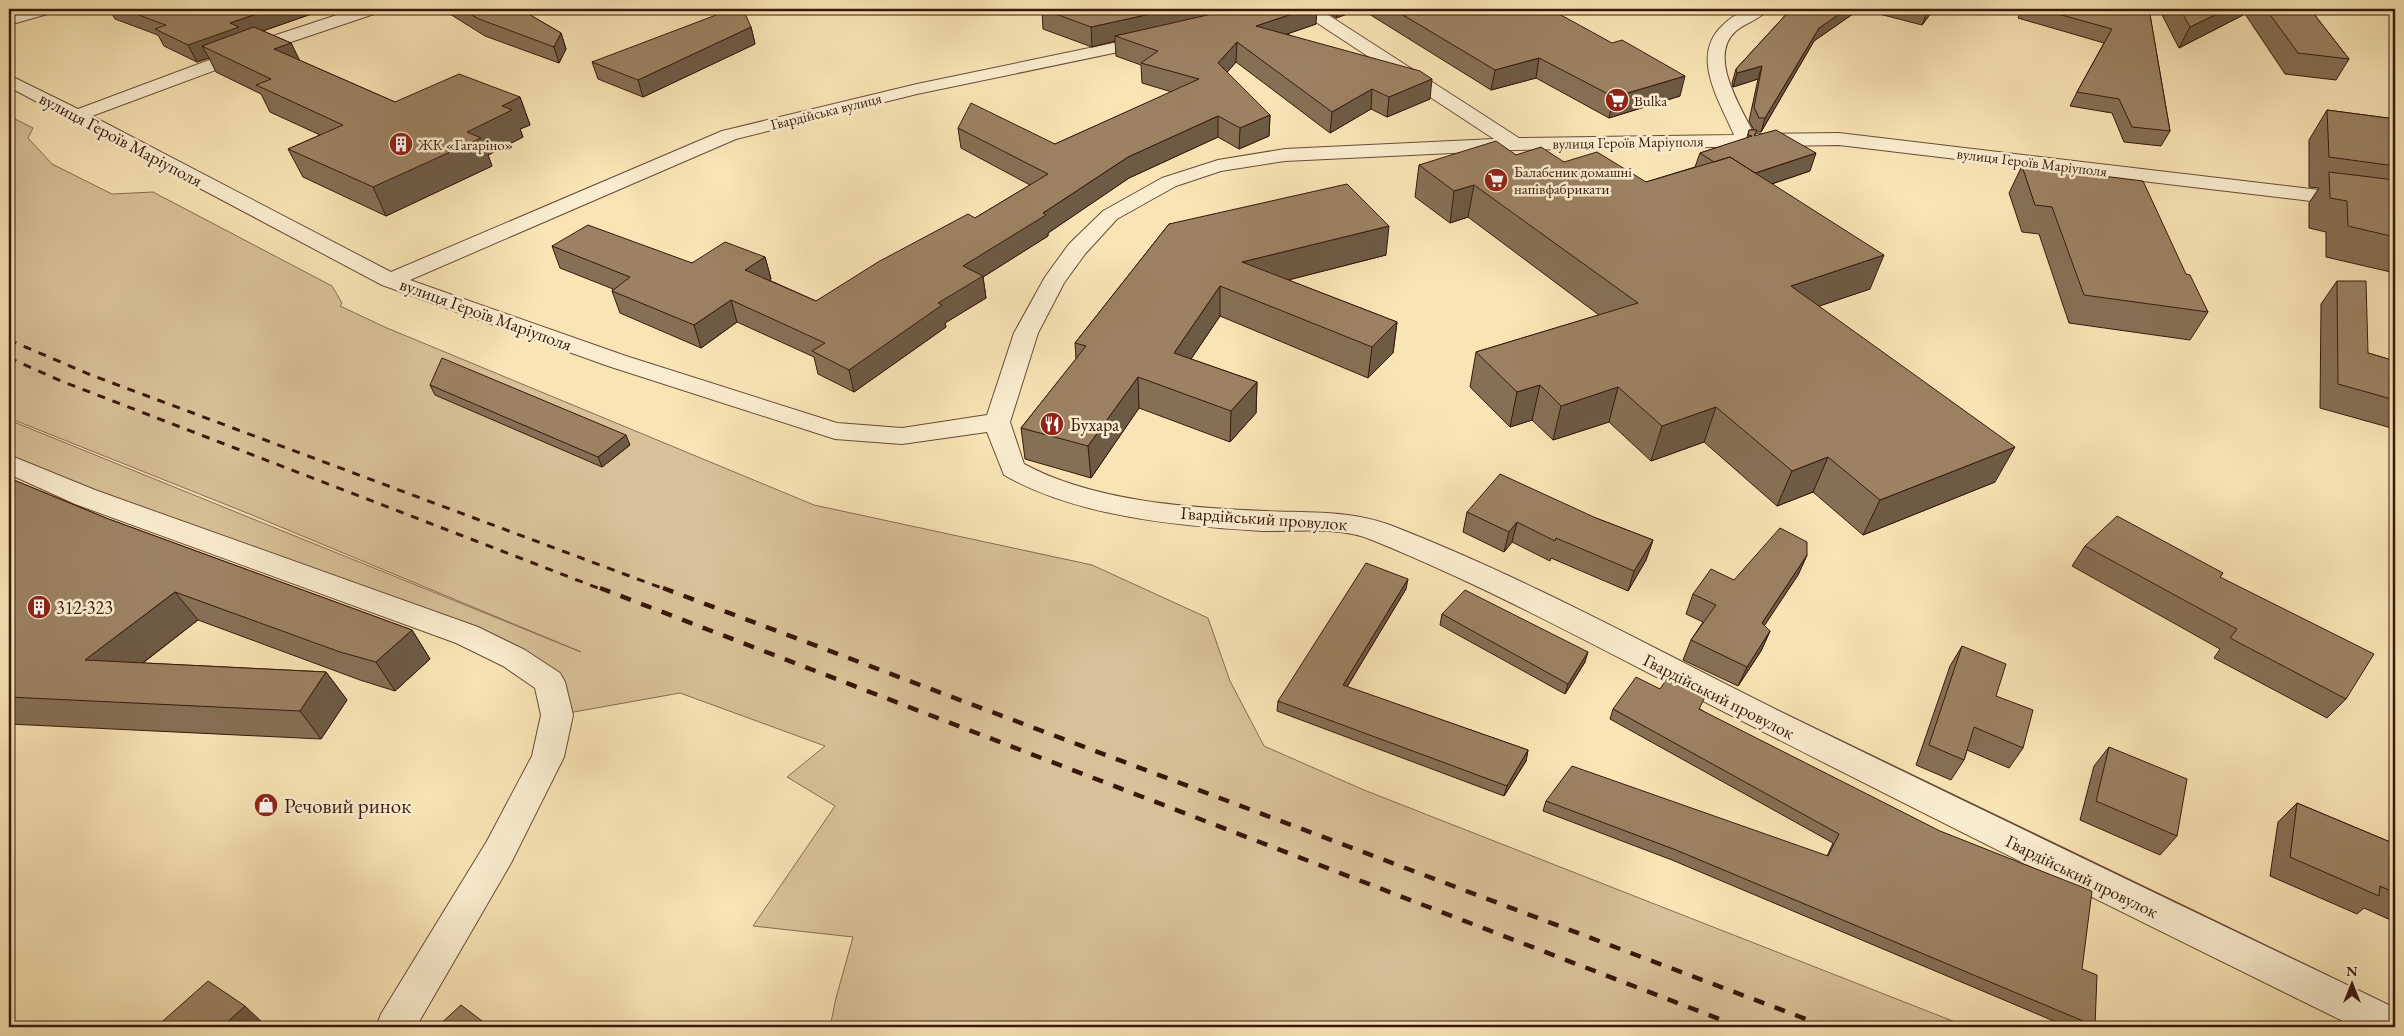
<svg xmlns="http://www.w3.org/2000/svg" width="2404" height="1036" font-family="'EB Garamond',serif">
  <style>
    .green { fill: #d8c198; stroke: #886c52 }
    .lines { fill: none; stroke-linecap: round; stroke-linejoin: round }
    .street-casing { stroke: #694b36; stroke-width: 2 }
    .street { fill: #faedcf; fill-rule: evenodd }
    .rail-far1 { stroke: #39180b; stroke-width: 3; stroke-dasharray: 8 8; stroke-linecap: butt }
    .rail { stroke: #39180b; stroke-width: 4.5; stroke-dasharray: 11 11; stroke-linecap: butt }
    .wall { fill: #867055; stroke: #39180b }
    .shaded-wall { fill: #6d5b45; stroke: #39180b }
    .building { fill: #9c8263; stroke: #39180b }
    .labels { text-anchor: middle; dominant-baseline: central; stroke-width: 5; stroke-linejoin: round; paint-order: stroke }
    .far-poi-label { font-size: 15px; fill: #39180b; stroke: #faedcf; text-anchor: start }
    .far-street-label { font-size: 15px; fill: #39180b; stroke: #faedcf }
    .street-label { font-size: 18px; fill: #39180b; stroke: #faedcf }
    .poi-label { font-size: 18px; fill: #39180b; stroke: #faedcf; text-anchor: start }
    .near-poi-label { font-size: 21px; fill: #39180b; stroke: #faedcf; text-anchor: start }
  </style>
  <rect width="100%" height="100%" fill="#f8e4b5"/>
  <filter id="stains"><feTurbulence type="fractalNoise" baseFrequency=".004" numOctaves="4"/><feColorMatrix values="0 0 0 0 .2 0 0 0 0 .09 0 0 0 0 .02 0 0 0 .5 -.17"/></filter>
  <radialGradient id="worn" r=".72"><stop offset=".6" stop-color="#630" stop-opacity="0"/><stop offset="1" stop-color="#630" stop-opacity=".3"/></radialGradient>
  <!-- green -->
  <path class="green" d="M9 116 33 128 28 138 52 164 112 194 153 192 332 286 342 303 340 306 387 328 814 505 1092 565 1208 618 1230 681 1264 746 1364 790 1968 1027H830L836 998 853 937 753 926 835 806 787 777 825 746 680 693 557 715 514 658 85 497 9 464V420L581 652 252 515 9 418Z"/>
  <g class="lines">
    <!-- street casing -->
    <g class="street-casing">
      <path id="street" d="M28 9H53L51 13 9 25V15Z
        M355 9H379L377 13 288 43 92 116 391 272 722 131 917 84 1152 35 1158 36 1161 40 1158 44 1152 45 917 94 736 139 410 280 626 356 837 423 902 428 987 415 1014 333 1045 277 1069 244 1103 211 1162 178 1218 160 1285 149 1494 139 1302 13 1300 9H1319L1519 138 1734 135C1720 101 1689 56 1723 25 1738 11 1748 9 1768 9 1763 18 1745 23 1736 31 1707 56 1741 107 1754 134L1839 133 2395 199V211L1839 145 1515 150 1285 161 1221 171 1176 186 1117 219 1085 254 1064 283 1038 333 1010 422 1024 464C1092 501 1188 508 1265 511 1308 513 1349 510 1390 525 1522 576 1649 646 1775 709 1981 810 2188 909 2395 1008V1027H2355C2153 928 1952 828 1752 726 1626 663 1503 593 1372 540 1338 526 1299 532 1262 531 1179 526 1077 517 1004 475L987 432 902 444 835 439 608 366 382 285 9 87V75L78 109 276 35Z
        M9 455 95 490 478 627 525 650 560 673 565 682 573 715 564 757 511 863 416 1027H376L381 1014 487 841 532 756 541 715 535 688 503 666 456 643 75 504 9 474Z"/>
    </g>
    <!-- street -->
    <use href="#street" class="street"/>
    <!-- rail-far1 -->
    <path class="rail-far1" d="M9 340 91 375 667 590
      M9 358 61 381 603 590"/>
    <!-- rail -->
    <path class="rail" d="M600 588 1740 1027
      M663 588 1827 1027"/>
  </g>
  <!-- wall -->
  <path class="wall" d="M109 9H319L320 11 263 31 291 43 299 60 395 102 520 97 530 125 520 129 523 137 488 155 492 166 386 216 303 177 288 149 320 135 270 112 261 94 216 72 209 58 197 62 164 46 158 35 115 19Z
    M442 9H520L561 33 566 49 559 63 485 36Z
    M1042 9 1316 24 1287 34 1430 99 1387 117 1371 109 1330 133 1236 62 1227 72 1270 115 1269 136 1239 149 1218 137 1129 178 1048 233V236L983 277 986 298 945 323 946 327 854 392 818 374 814 357 737 322 701 348 620 313 612 291 613 289 560 268 552 246 692 263 765 257 771 279 769 280 816 301 975 218 1030 185 961 148 958 128 1055 144 1172 92 1142 83 1141 65 1116 56 1115 41 1092 47 1043 29Z
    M1322 9H1550L1680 96 1609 118 1536 78 1491 90 1361 9 1336 18Z
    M1791 9H1934L1922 25 1860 9 1814 41 1761 132H1756L1755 135 1810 171 1772 184 1870 289 1819 306 1995 482 1863 535 1813 492 1777 506 1704 442 1651 461 1609 422 1553 440 1532 420 1510 427 1470 387 1476 352 1599 315 1468 217 1450 223 1415 197 1419 165 1516 155 1564 162 1646 182 1695 167 1700 153 1747 138 1749 130H1754L1749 121 1758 79 1733 87 1732 83 1736 69Z
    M2022 9H2149L2170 131 2161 146 2124 142 2112 113 2070 106 2077 92 2104 43 2018 18Z
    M2159 9H2310L2349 59 2336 80 2285 74 2245 14 2179 48Z
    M2384 9H2395V10Z
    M751 27 755 44 643 97 598 79 592 62Z
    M2327 110 2395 119V273L2326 257V232L2309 228V203L2319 188 2309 187V140Z
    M2022 166 2186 274 2208 312 2190 340 2069 323 2039 234 2022 232 2009 193Z
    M1169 224 1386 255 1288 280 1397 322 1393 353 1368 378 1220 316 1191 359 1257 382 1256 413 1230 442 1139 408 1091 478 1025 459 1021 428 1076 359 1075 343Z
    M2337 281 2368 353 2395 361V429L2320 408 2321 304Z
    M430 385 630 445 602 467 435 395Z
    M9 478 106 518 412 630 430 659 395 691 360 680 198 620 143 663 326 672 347 700 321 739 9 724Z
    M1467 512 1596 518 1653 540 1646 560 1628 591 1551 558 1550 561 1512 542 1504 552 1463 532Z
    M2085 546 2223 573 2220 577 2346 699 2327 718 2214 658 2220 649 2072 566Z
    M1807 555 1798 575 1764 625 1770 631 1761 651 1738 686 1683 660 1691 640 1703 622 1686 614 1693 594Z
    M1406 589 1347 687 1528 750 1526 761 1504 796 1277 711 1278 701Z
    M1442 614 1585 662 1565 694 1440 625Z
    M1962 646 1996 696 2023 748 2009 768 1967 750 1964 760 1951 780 1916 765 1950 666Z
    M1660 689 1700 709 2082 969 2095 1026 2094 1027H2068L1672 860 1543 811 1546 801 1827 856 1833 843 1610 719 1613 709Z
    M2109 747 2177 836 2160 855 2080 820 2094 766Z
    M2297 803 2395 844V922L2364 908 2357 914 2270 876 2278 822Z"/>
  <!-- shaded-wall -->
  <path class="shaded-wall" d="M271 9H319L320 11 245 37 202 46 209 58 197 62 188 45 230 23Z
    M1173 9H1256L1115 36V41L1092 47 1091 27Z
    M1307 9H1317L1316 24 1255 45 1256 26Z
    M1337 9H1361L1336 18Z
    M1847 9H1860L1814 41 1761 132 1765 118 1819 28Z
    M1929 9H1934L1922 25 1927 12Z
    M2227 9H2248L2245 14 2179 48 2190 27Z
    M751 27 755 44 643 97 638 80Z
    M561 33 566 49 559 63 554 47Z
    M1237 42 1236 62 1218 83V63Z
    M291 43 304 69 274 49Z
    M1539 58 1536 78 1491 90 1495 70Z
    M1762 66 1758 79 1733 87 1737 73Z
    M1685 76 1680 96 1609 118 1614 97Z
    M1432 79 1430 99 1387 117 1389 97Z
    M1372 89 1371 109 1330 133 1332 112Z
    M520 97 530 125 520 129 523 137 488 155 492 166 386 216 373 187 467 132 502 106Z
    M1270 115 1269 136 1239 149 1240 128Z
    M1218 116V137L1129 178 1048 233V236L983 277 986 298 945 323 946 327 854 392 849 370 938 303 963 266 1128 157Z
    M1816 153 1810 171 1735 196 1741 178Z
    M1474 185 1468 217 1450 223 1454 191Z
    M1389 226 1386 255 1241 292 1242 262Z
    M1884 255 1870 289 1778 320 1791 286Z
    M765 257 771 279 751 292 745 270Z
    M1220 286V316L1174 384V353Z
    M731 300 737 322 701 348 694 325Z
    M1397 322 1393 353 1368 378 1372 347Z
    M1138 377 1139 408 1091 478 1088 446Z
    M1257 382 1256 413 1230 442 1231 411Z
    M1540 385 1532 420 1510 427 1517 392Z
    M1618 387 1609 422 1553 440 1561 406Z
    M1716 407 1704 442 1651 461 1662 426Z
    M626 435 630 445 602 467 598 457Z
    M2015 447 1995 482 1863 535 1880 500Z
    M1828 457 1813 492 1777 506 1792 471Z
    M1517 522 1512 542 1504 552 1509 532Z
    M1653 540 1646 560 1628 591 1634 571Z
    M1807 555 1798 575 1753 643 1762 623Z
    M1408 579 1406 589 1342 695 1343 685Z
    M175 592 198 620 110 688 85 660Z
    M412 630 430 659 395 691 376 662Z
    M1770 631 1761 651 1738 686 1747 667Z
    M1588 652 1585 662 1565 694 1568 684Z
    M326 672 347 700 321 739 300 711Z
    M1528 750 1526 761 1504 796 1507 786Z
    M245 1006 264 1024 260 1027H222Z"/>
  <!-- building -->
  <path class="building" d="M122 9H271L230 23 239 27 188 45 155 29 166 25Z
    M461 9H520L561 33 554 47 479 19Z
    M732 9H743L751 27 638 80 592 62Z
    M1042 9H1173L1091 27Z
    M1234 9H1307L1256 26 1420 71 1432 79 1389 97 1372 89 1332 112 1237 42 1218 63 1270 115 1240 128 1218 116 1128 157 1043 213 1046 215 963 266 983 276 938 303 942 305 849 370 812 351 825 343 731 300 694 325 612 291 630 277 552 246 588 225 692 263 725 242 765 257 745 270 816 301 878 262 968 214 975 218 1048 174 958 128 971 103 1055 144 1199 79 1141 63 1158 51 1115 36Z
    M1393 9H1550L1612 43 1622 40 1685 76 1614 97 1539 58 1495 70Z
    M1791 9H1847L1819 28 1765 118H1759L1754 107 1762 66 1737 73 1736 69Z
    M1914 9H1929L1927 12Z
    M2040 9H2149L2170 131 2132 127 2119 99 2077 92 2112 29Z
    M2180 9H2227L2190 27Z
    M2266 9H2310L2349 59 2298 53Z
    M254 27 291 43 274 49 395 102 459 74 520 97 502 106 512 110 467 132 481 138 373 187 288 149 343 125 256 85 271 79 202 46Z
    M2327 110 2395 119V166L2329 157Z
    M1749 130H1757L1754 136 1776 130 1816 153 1755 173 1730 157 1714 162 1700 153 1752 136 1748 135Z
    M1496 141 1516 155 1541 147 1564 162 1597 152 1646 182 1730 157 1884 255 1791 286 2015 447 1880 500 1828 457 1792 471 1716 407 1662 426 1618 387 1561 406 1540 385 1517 392 1476 352 1638 303 1474 185 1454 191 1419 165Z
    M2022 166 2143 181 2186 274 2190 275 2208 312 2084 295 2052 207 2035 205Z
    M2329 172 2395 180V237L2348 226 2347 201 2330 198Z
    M1347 184 1389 226 1242 262 1397 322 1372 347 1220 286 1174 353 1257 382 1231 411 1138 377 1088 446 1021 428 1086 346 1075 343 1169 224Z
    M2337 281H2366L2368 353 2395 361V400L2338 384Z
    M442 358 626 435 598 457 430 385Z
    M1500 474 1596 518 1653 540 1634 571 1556 538 1555 541 1517 522 1509 532 1467 512Z
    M9 478 106 518 412 630 376 662 340 652 175 592 85 660 326 672 300 711 9 697Z
    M2117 516 2223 573 2220 577 2374 654 2346 699 2230 638 2237 629 2085 546Z
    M1780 528 1807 542V555L1762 623 1770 631 1747 667 1691 640 1716 605 1693 594 1711 569 1734 580Z
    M1366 563 1408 579 1343 685 1528 750 1507 786 1278 701Z
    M1465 590 1588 652 1568 684 1442 614Z
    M1962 646 2006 664 1996 696 2033 710 2023 748 1974 727 1964 760 1929 745Z
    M1670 674 1707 693 1699 709 1940 831 2092 891 2082 969 2097 975 2095 1026 1676 850 1546 801 1572 766 1828 856 1839 834 1613 709 1636 677 1660 689Z
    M2109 747 2187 779 2177 836 2096 801Z
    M2297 803 2395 844V893L2380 886 2379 896 2290 857Z
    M208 981 245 1006 222 1027H156Z
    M461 1005 490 1027H437Z"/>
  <!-- icons -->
  <defs>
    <g id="supermarket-disc" transform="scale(1.25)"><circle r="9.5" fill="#8f2418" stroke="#faedcf"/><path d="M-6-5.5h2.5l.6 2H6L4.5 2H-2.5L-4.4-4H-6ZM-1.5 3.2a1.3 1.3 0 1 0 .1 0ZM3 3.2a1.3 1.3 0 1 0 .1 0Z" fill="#fff"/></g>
    <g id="building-disc" transform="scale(1.25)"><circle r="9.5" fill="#8f2418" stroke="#faedcf"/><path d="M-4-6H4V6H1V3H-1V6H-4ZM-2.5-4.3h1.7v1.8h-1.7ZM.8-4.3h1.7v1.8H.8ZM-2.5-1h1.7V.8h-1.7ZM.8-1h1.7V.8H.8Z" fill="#fff"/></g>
    <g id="restaurant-disc" transform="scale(1.25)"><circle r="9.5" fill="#8f2418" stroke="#faedcf"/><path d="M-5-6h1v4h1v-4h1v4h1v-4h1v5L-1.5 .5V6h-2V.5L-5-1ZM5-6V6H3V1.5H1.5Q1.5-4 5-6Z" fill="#fff"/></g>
    <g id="shop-disc" transform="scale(1.25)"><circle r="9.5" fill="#8f2418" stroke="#faedcf"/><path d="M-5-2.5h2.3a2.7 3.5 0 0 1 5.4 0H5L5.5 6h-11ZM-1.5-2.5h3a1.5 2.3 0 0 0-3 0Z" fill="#fff"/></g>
  </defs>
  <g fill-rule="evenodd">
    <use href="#supermarket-disc" x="1617" y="100"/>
    <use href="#building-disc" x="401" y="144"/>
    <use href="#supermarket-disc" x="1496" y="180"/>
    <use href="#restaurant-disc" x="1052" y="424"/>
    <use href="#building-disc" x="39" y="607"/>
    <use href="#shop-disc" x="266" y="805"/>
  </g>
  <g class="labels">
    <!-- far-poi labels -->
    <g class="far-poi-label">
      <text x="1634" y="100">Bulka</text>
      <text x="418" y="144">ЖК «Гагаріно»</text>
      <text x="1514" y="171">Балабеник домашні<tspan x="1514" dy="17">напівфабрикати</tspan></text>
    </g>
    <!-- far-street labels -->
    <g class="far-street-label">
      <text transform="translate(826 111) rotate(-14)">Гвардійська вулиця</text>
      <text transform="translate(1628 142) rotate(-1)">вулиця Героїв Маріуполя</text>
      <text transform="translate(2032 162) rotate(7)">вулиця Героїв Маріуполя</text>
    </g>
    <!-- street labels -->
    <g class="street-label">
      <text transform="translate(121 139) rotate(28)">вулиця Героїв Маріуполя</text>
      <text transform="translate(486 314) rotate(20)">вулиця Героїв Маріуполя</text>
      <text transform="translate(1264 518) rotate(4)">Гвардійський провулок</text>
      <text transform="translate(1719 696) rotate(27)">Гвардійський провулок</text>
      <text transform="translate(2082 876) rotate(26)">Гвардійський провулок</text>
    </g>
    <!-- poi labels -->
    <g class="poi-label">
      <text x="1070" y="424">Бухара</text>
      <text x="56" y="607">312-323</text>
    </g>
    <!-- near-poi labels -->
    <g class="near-poi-label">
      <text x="284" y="805">Речовий ринок</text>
    </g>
  </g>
  <!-- margin -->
  <rect width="2404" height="1036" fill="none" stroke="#f8e4b5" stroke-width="30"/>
  <rect x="10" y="10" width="2384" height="1016" fill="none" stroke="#39180b" stroke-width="2.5"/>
  <rect x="15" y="15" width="2374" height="1006" fill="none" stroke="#39180b"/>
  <!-- north arrow -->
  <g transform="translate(2352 984)" stroke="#faedcf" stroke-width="4" paint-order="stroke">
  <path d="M0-4L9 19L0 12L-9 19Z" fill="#39180b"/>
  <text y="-8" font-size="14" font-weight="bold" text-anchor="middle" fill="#39180b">N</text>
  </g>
  <rect width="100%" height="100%" filter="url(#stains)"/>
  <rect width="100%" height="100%" fill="url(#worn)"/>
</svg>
